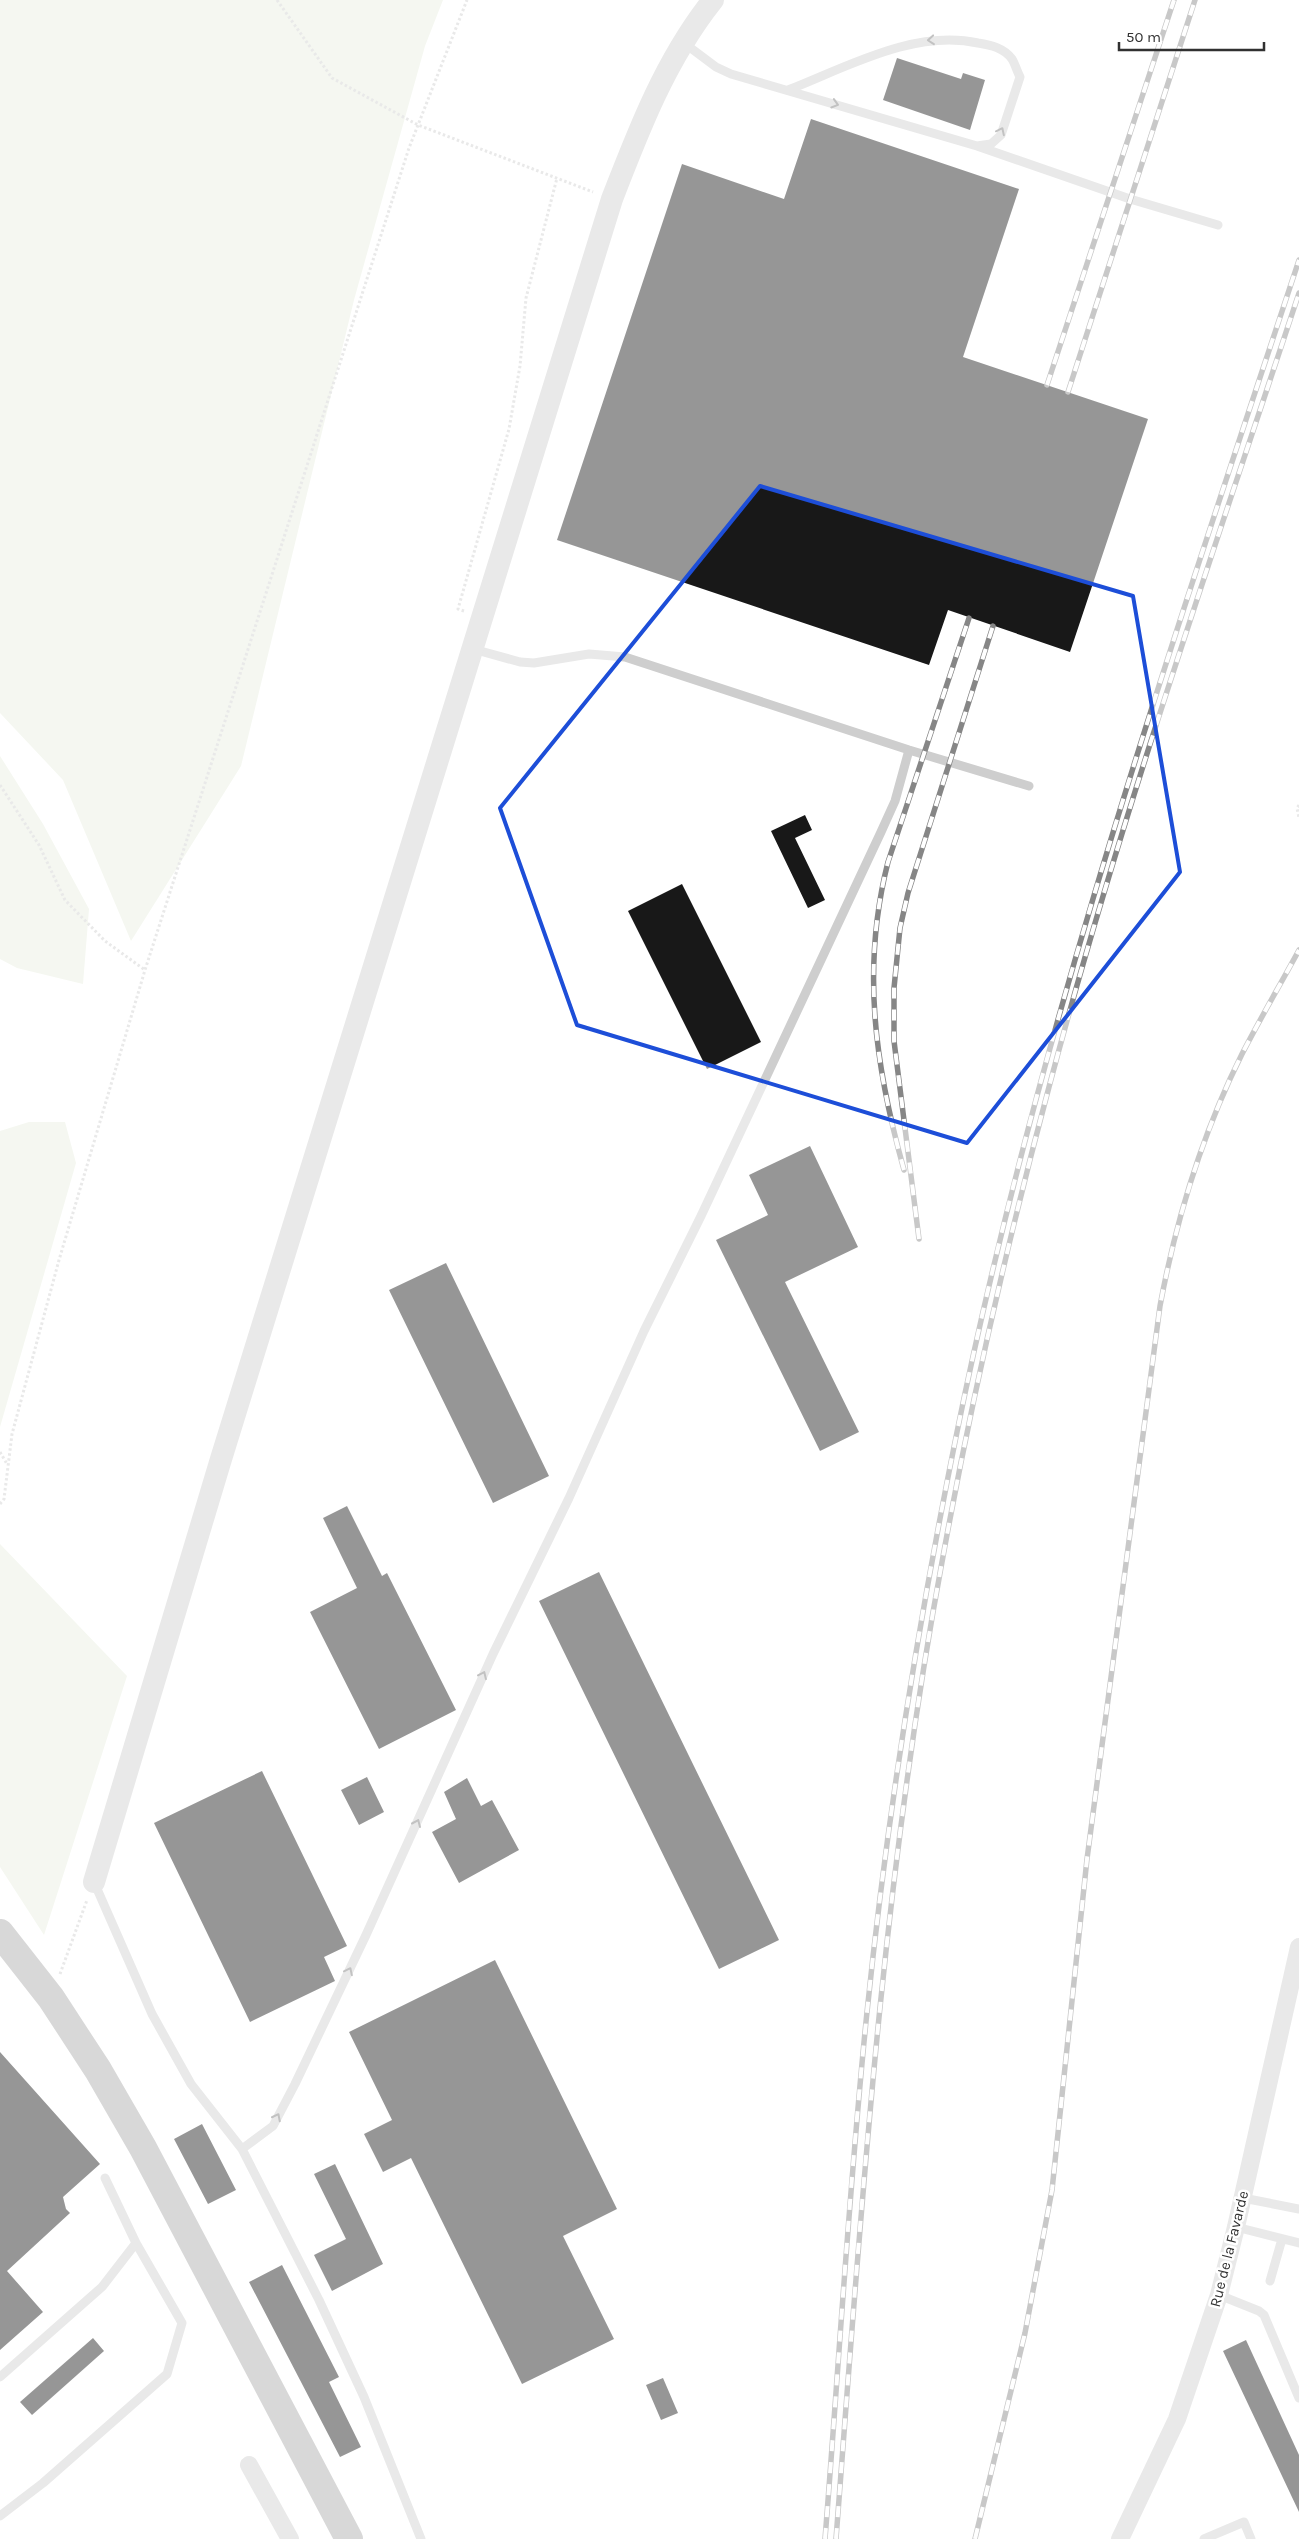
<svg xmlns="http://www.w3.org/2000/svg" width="1299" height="2539" font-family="Karla,sans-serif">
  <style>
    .green { fill: #e8eedf }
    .building { fill: #181818 }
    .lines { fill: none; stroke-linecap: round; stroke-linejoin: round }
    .path { stroke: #cecece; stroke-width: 3; stroke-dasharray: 2.5 2.5; stroke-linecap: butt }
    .service { stroke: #cecece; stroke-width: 9 }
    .minor { stroke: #cecece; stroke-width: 18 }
    .tertiary { stroke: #cecece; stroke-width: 22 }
    .primary { stroke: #a9a9a9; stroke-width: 28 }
    .rail-casing { stroke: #868686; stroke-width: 5.5 }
    .rail { stroke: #fff; stroke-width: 4; stroke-dasharray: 11; stroke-linecap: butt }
    .oneway { stroke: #787878 }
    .marked { fill: none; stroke: #1d4ed8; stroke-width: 4; stroke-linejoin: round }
    .labels { text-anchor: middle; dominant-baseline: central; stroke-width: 5; stroke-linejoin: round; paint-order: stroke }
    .street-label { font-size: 15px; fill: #313131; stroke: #fff }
  </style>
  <rect width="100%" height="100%" fill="#fff"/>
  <!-- green -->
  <path class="green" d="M0 0H443L425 46 354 300 241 766 131 941 63 780 0 713Z
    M0 756 43 824 89 909 83 984 17 968 0 959Z
    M29 1122H65L76 1163 0 1427V1131Z
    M0 1544 127 1676 44 1935 0 1867Z"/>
  <!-- building -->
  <path class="building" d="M897 58 961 79 963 73 985 80 970 130 883 100Z
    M811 119 1019 189 963 357 1148 419 1070 652 948 610 929 665 557 540 682 164 784 199Z
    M805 815 812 830 795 838 825 900 808 908 771 831Z
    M682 884 761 1042 707 1069 628 911Z
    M810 1146 858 1247 785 1282 859 1432 820 1451 716 1240 768 1215 749 1175Z
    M446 1263 549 1476 493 1503 389 1290Z
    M347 1506 382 1576 387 1573 456 1710 379 1749 310 1612 357 1588 323 1518Z
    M599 1572 779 1940 719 1969 539 1601Z
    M262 1771 347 1946 324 1957 335 1981 250 2022 154 1823Z
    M367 1777 384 1812 359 1825 341 1790Z
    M467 1778 481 1806 492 1800 519 1850 459 1883 432 1832 456 1819 444 1792Z
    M495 1960 617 2209 563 2236 614 2339 522 2384 411 2158 383 2172 364 2134 392 2120 349 2032Z
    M0 2052 100 2164 63 2197 66 2209 70 2213 7 2271 43 2312 0 2350Z
    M202 2124 236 2190 208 2204 174 2139Z
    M335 2164 383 2264 332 2291 314 2255 346 2239 314 2174Z
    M282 2265 339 2377 329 2382 361 2447 340 2457 249 2282Z
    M93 2338 104 2351 32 2415 20 2402Z
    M1246 2340 1299 2455V2512L1223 2351Z
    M663 2378 678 2413 661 2420 646 2385Z"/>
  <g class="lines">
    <!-- path -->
    <path class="path" d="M277 0 332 78 418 125 593 192
      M464 611 458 609 509 429 520 366 526 298 557 178
      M0 785 39 845 65 900 105 941 145 970
      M1299 805 1297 808 1299 818
      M0 1452 7 1464
      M0 1504 4 1499 12 1434 59 1260 145 970 409 148 467 0
      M60 1974 87 1900"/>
    <!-- service -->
    <path class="service" d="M684 43 716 67 731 74 977 146 991 144 1001 135 1020 77C1017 71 1015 64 1012 59 1004 48 991 45 978 43 914 29 847 67 788 90
      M977 146 1130 199 1218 225
      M473 649 520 662 534 663 589 654 625 657 909 750 1029 786
      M94 1882 152 2014 191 2084 242 2149 319 2300 364 2397 421 2539
      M242 2149 273 2126 295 2084 366 1935 493 1654 569 1498 644 1331 701 1216 881 832 895 801 909 750
      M1243 2198 1299 2209
      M1236 2227 1299 2243
      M1270 2281 1282 2239
      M1219 2295 1259 2311 1264 2315 1299 2398
      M0 2377 102 2287 136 2243 105 2178
      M0 2516 43 2483 167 2374 182 2323 136 2243
      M1204 2539 1244 2522 1251 2539"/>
    <!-- minor -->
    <path class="minor" d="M249 2465 290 2539
      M1120 2539 1177 2419 1219 2295 1236 2227 1299 1947"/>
    <!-- tertiary -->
    <path class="tertiary" d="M94 1882 221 1459 612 199C639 129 666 59 713 0"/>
    <!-- primary -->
    <path class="primary" d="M0 1933 51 1998 98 2070 143 2148 349 2539"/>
    <!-- rail casing -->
    <g class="rail-casing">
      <path id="rail" d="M1047 385 1174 0
        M1068 392 1195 0
        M904 1170C875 1066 861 968 888 862L969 618
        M919 1239 894 1041V988L900 928 908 893 993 626
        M825 2539C839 2363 849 2187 867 2012 887 1817 918 1624 957 1432 1038 1032 1171 647 1299 260
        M836 2539C861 2212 882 1885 942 1562 971 1402 1007 1244 1049 1087 1120 819 1212 556 1299 293
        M975 2539 1025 2333 1052 2190 1087 1859 1160 1306C1176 1220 1203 1132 1242 1054 1260 1019 1280 985 1299 950"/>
    </g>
    <!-- rail -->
    <use href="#rail" class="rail"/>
  </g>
  <!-- one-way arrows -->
  <defs><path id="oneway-chevron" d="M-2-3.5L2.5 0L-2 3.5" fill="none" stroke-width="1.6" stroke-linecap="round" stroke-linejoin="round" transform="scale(1.25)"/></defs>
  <g class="oneway">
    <use href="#oneway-chevron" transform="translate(931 40) rotate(175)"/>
    <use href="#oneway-chevron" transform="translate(835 104) rotate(17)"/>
    <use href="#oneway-chevron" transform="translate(1001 131) rotate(-64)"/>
    <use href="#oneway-chevron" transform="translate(483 1675) rotate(-65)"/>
    <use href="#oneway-chevron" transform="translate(417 1823) rotate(-66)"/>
    <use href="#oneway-chevron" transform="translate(349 1971) rotate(-64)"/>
    <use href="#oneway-chevron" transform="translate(277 2117) rotate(-63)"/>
  </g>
  <!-- marked area -->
  <path d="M0 0H1299V2539H0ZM760 486 1133 596 1180 872 967 1143 577 1025 500 808Z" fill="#fff" fill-opacity=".55" fill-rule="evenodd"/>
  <path class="marked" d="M760 486 1133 596 1180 872 967 1143 577 1025 500 808Z"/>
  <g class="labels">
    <!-- street labels -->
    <g class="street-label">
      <text transform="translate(1229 2249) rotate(-76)">Rue de la Favarde</text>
    </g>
  </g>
  <!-- scale -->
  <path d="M1119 42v8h145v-8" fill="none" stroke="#313131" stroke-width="2.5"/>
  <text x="1126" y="42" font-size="15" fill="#313131" stroke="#ffffff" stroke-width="4" paint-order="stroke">50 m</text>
</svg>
